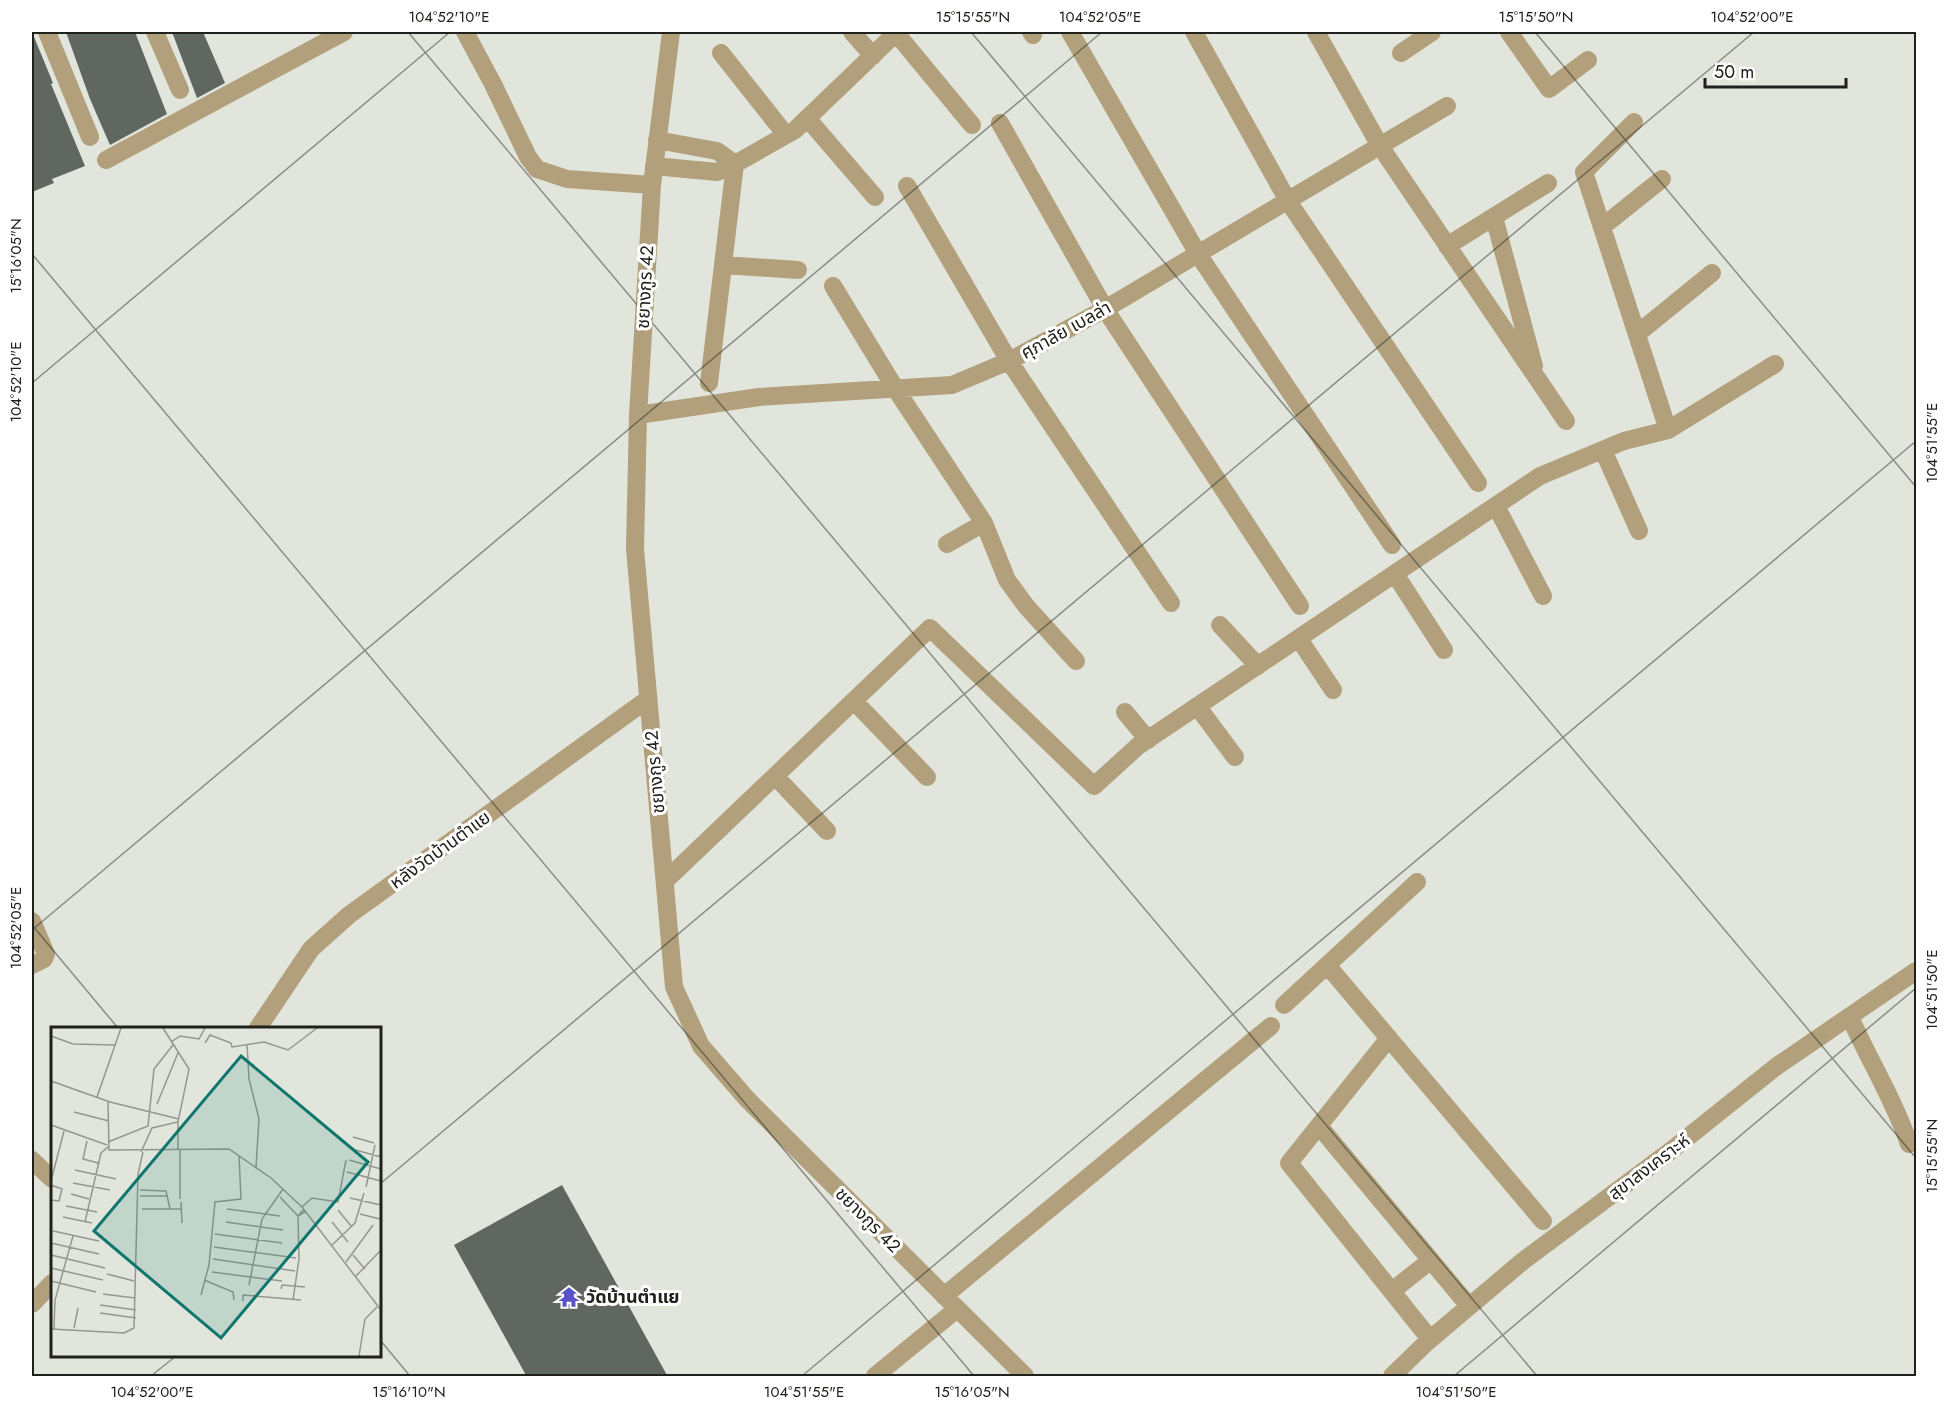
<svg xmlns="http://www.w3.org/2000/svg" width="1948" height="1408" font-family="Jost,'Noto Sans Thai',sans-serif">
  <style>
    .building { fill: #606761 }
    .lines { fill: none; stroke-linecap: round; stroke-linejoin: round }
    .minor { stroke: #b1a07b; stroke-width: 18 }
    .ticks { fill: none; stroke: #20211d; stroke-width: 1.5; stroke-opacity: 0.45 }
    .labels { text-anchor: middle; dominant-baseline: central; stroke-width: 6; stroke-linejoin: round; paint-order: stroke }
    .street-label { font-size: 18px; fill: #20211d; stroke: #fff }
    .poi-label { font-size: 18px; font-weight: bold; fill: #20211d; stroke: #fff; text-anchor: start }
    .inset-road { fill: none; stroke: #94978f; stroke-width: 1.5 }
    .view { fill: #0f766e; fill-opacity: 0.15; stroke: #0f766e; stroke-width: 3 }
    .inset-edge { fill: none; stroke: #20211d; stroke-width: 3 }
    .neatline { fill: none; stroke: #20211d; stroke-width: 2 }
    .ticks-label { font-size: 15px; text-anchor: middle; fill: #20211d }
  </style>
  <rect width="100%" height="100%" fill="#e2e5db"/>
  <!-- building -->
  <path class="building" d="M32 32 53 83 51 84 85 166 52 179 54 183 32 192Z
    M66 32H135L167 114 110 145 90 99Z
    M172 32H203L225 83 197 98Z
    M562 1185 668 1377H527L454 1245Z"/>
  <g class="lines">
    <!-- minor -->
    <path class="minor" d="M47 32 90 137
      M155 32 180 90
      M465 32 493 84 528 157 537 169 567 179 652 185
      M671 32 652 185 638 415 635 549 674 987 701 1046 747 1099 1025 1376
      M852 32 873 56
      M1031 32 1033 35
      M1070 32 1198 254 1392 545
      M1194 32 1288 201 1478 483
      M1316 32 1380 146 1566 421
      M1509 32 1549 89 1588 60
      M896 33 972 125
      M721 53 786 135
      M1401 53 1432 32
      M807 118 875 197
      M1634 122 1584 172 1668 430
      M1000 123 1105 309 1300 606
      M106 160 344 32
      M654 166 717 172 735 164 717 151 657 140
      M907 186 1009 361 1171 603
      M1494 217 1534 366
      M1602 227 1662 179
      M1447 246 1548 183
      M723 265 798 270
      M833 286 895 388 984 523 1007 580 1026 606 1076 661
      M1637 334 1712 273
      M709 383 735 164 795 130 897 32
      M638 415 759 397 952 385 1009 361 1105 309 1447 106
      M1603 450 1639 531
      M1496 506 1543 596
      M947 544 984 523
      M1395 574 1444 650
      M1220 625 1258 666
      M1299 639 1333 690
      M854 701 927 777
      M1197 706 1235 757
      M1125 712 1148 740
      M775 776 827 831
      M665 881 930 628 1094 786 1138 746 1540 476 1624 441 1668 430 1775 364
      M32 921 46 954 44 959 32 965
      M1327 965 1543 1221
      M1284 1005 1417 882
      M1850 1017C1869 1060 1894 1100 1909 1144
      M258 1028 311 949 349 915 648 699
      M1389 1038 1289 1163 1430 1339
      M1319 1126 1469 1306
      M32 1160 52 1179
      M1392 1291 1431 1260
      M944 1296 1271 1026
      M32 1304 52 1283
      M875 1376 957 1309
      M1392 1376 1427 1342 1523 1261 1673 1149 1777 1066 1916 971"/>
  </g>
  <!-- ticks -->
  <path class="ticks" d="M408 32 1537 1376M971 32 1916 1158M1535 32 1916 487M32 254 974 1376M32 383 450 32M32 925 118 1028M32 930 1102 32M380 1184 1754 32M380 1340 410 1376M151 1376 176 1356M802 1376 1916 441M1454 1376 1916 988"/>
  <!-- icons -->
  <defs>
    <g id="temple-bare" transform="scale(1.62)"><path d="M0-6L5-2H3V0L6.5 2.5H4V6H1.5V3h-3V6H-4V2.5H-6.5L-3 0V-2H-5Z" fill="#5853ca" stroke="#fff" stroke-width="2.5" paint-order="stroke"/></g>
  </defs>
  <g fill-rule="evenodd">
    <use href="#temple-bare" x="569" y="1297"/>
  </g>
  <g class="labels">
    <!-- street labels -->
    <g class="street-label">
      <text transform="translate(645 287) rotate(-87)">ชยางกูร 42</text>
      <text transform="translate(1066 330) rotate(-29)">ศุภาลัย เบลล่า</text>
      <text transform="translate(655 772) rotate(-95)">ชยางกูร 42</text>
      <text transform="translate(440 850) rotate(-36)">หลังวัดบ้านตำแย</text>
      <text transform="translate(1649 1167) rotate(-37)">สุขาสงเคราะห์</text>
      <text transform="translate(868 1220) rotate(45)">ชยางกูร 42</text>
    </g>
    <!-- poi labels -->
    <g class="poi-label">
      <text x="586" y="1297">วัดบ้านตำแย</text>
    </g>
  </g>
  <!-- overview -->
  <g transform="translate(51 1027)">
    <rect width="330" height="330" fill="#e2e5db"/>
    <path class="inset-road" d="M0 9 22 17 64 18M120 15 129 9 148 12 154 1M154 16 159 8 180 16 181 20 213 15 237 23 266 1M196 17 198 52 208 92 205 140M0 54 59 75 128 92M46 70 70 1M57 74 58 123 178 122 220 151 251 180 330 283M106 77 127 26M23 85 58 94M0 98 56 118M302 110 323 116M36 114 32 132 47 136M57 115 97 99 103 42 122 18M301 122 330 130M127 123V95M90 125 101 101 127 95 138 42 112 1M298 133 330 142M24 143 65 152M296 145 330 154M0 154 13 104M22 156 59 163M0 158 11 162 8 174 0 173M315 160 324 118M89 163 115 164 119 182M20 167 38 172M89 169H116M229 170 247 189 248 232 242 273M299 171 330 178M129 172V123M130 175 131 196M15 179 46 185M251 180 261 171 287 175 295 133M91 182H130M176 182 229 189M253 182 247 189 255 184M287 183 301 200M309 187 329 192M12 190 41 196M34 195 50 126 57 120M175 195 232 203M281 195 297 215M2 204 48 214M164 207 231 216M0 216 48 227M281 218 304 196 313 166M163 220 245 231M0 228 54 241M302 228 314 242M162 232 244 244M295 235 322 198M0 241 52 253M161 245 231 254M56 247 83 254M305 249 330 223M153 253 182 265 183 273M0 254 45 265M198 258 211 192 232 162M230 262 231 258 254 260M52 267 84 271M150 268 158 238 164 175 190 172 188 129M192 274V268L250 273M49 278 85 283M49 286 85 291M23 301 27 281M0 302 73 306 83 301 87 147 92 125M3 302 4 273 22 209M308 329 314 292 326 280"/>
    <path class="view" d="M190 29 317 135 170 311 43 204Z"/>
    <rect width="330" height="330" class="inset-edge"/>
  </g>
  <!-- border -->
  <rect width="1948" height="1408" fill="none" stroke="#ffffff" stroke-width="66"/>
  <!-- scale -->
  <path d="M1705 78v9h141v-9" fill="none" stroke="#20211d" stroke-width="3"/>
  <text x="1714" y="78" font-size="18" fill="#20211d" stroke="#ffffff" stroke-width="4.5" paint-order="stroke">50 m</text>
  <rect x="33" y="33" width="1882" height="1342" class="neatline"/>
  <g class="ticks-label">
    <text x="449" y="22">104°52'10"E</text>
    <text x="973" y="22">15°15'55"N</text>
    <text x="1100" y="22">104°52'05"E</text>
    <text x="1536" y="22">15°15'50"N</text>
    <text x="1752" y="22">104°52'00"E</text>
    <text transform="translate(16 256) rotate(-90)" y="5">15°16'05"N</text>
    <text transform="translate(16 382) rotate(-90)" y="5">104°52'10"E</text>
    <text transform="translate(1932 443) rotate(-90)" y="5">104°51'55"E</text>
    <text transform="translate(16 928) rotate(-90)" y="5">104°52'05"E</text>
    <text transform="translate(1932 990) rotate(-90)" y="5">104°51'50"E</text>
    <text transform="translate(1932 1156) rotate(-90)" y="5">15°15'55"N</text>
    <text x="152" y="1397">104°52'00"E</text>
    <text x="409" y="1397">15°16'10"N</text>
    <text x="804" y="1397">104°51'55"E</text>
    <text x="972" y="1397">15°16'05"N</text>
    <text x="1456" y="1397">104°51'50"E</text>
  </g>
</svg>
